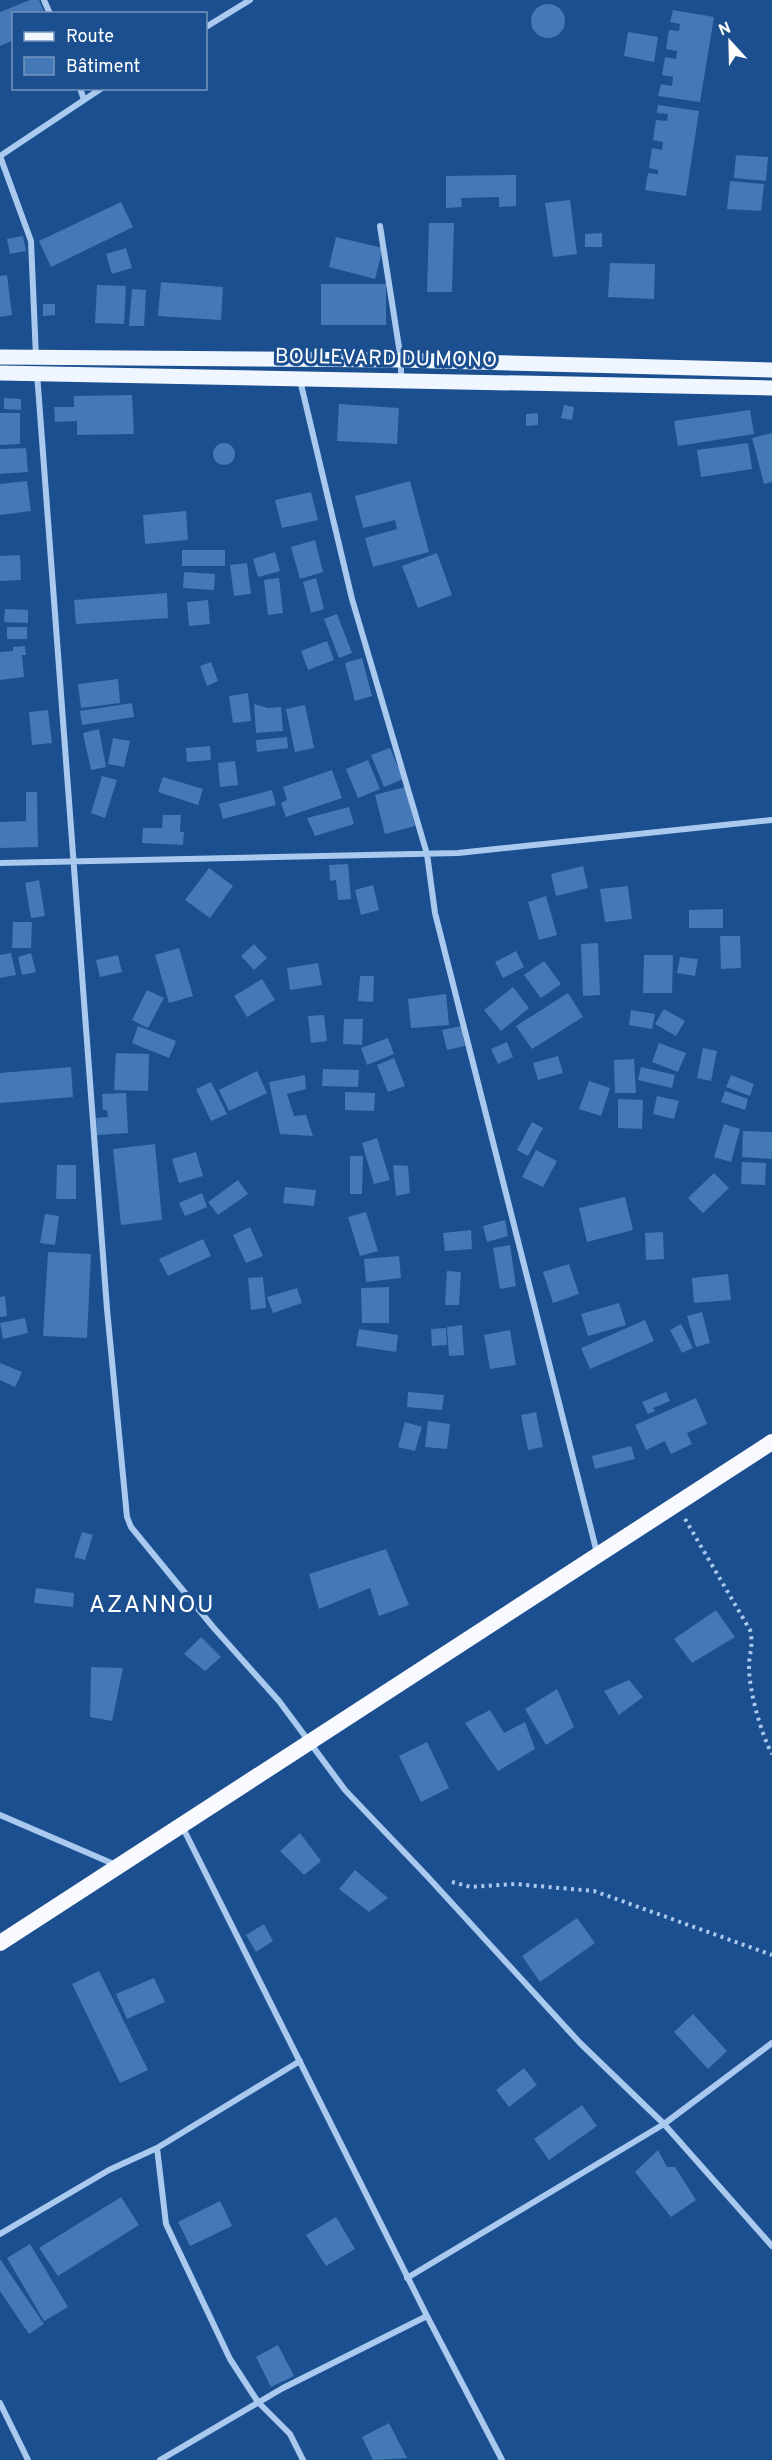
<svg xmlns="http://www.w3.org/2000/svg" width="772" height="2460" font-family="Overpass,sans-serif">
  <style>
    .building { fill: #4478b7 }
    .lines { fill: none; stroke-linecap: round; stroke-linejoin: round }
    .path { stroke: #a9c9ee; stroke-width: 4; stroke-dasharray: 3 4.5; stroke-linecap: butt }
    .minor { stroke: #a9c9ee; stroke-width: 6 }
    .primary { stroke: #f0f6ff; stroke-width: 15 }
    .trunk { stroke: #f8faff; stroke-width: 16 }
    .labels { text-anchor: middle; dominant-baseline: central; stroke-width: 6; stroke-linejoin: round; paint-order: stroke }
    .street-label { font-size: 21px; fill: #fff; stroke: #1b4f8f }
    .quarter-label { font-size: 24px; letter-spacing: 1.5px; fill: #fff; stroke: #1b4f8f }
  </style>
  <rect width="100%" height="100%" fill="#1b4f8f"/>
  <!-- building -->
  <path class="building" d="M30 0H39L45 14H14V40L0 46V12Z
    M531 21a17 17 0 1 1 34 0a17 17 0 1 1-34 0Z
    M673 10 714 17 700 102 658 96 661 84 672 86 673 77 662 75 665 57 676 59 677 51 666 49 669 30 679 31 680 24 670 22Z
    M628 32 658 37 654 62 624 56Z
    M658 105 699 111 686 196 645 190 648 173 658 174V170L649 168 652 148 662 150 663 142 653 140 656 120 667 121 668 114 657 113Z
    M736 155 768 157 766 181 734 178Z
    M516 175V206L499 207V197L461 198 462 207 446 208V176Z
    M730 181 764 184 761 211 727 209Z
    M570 200 577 254 553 257 545 203Z
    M121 202 133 227 51 267 39 241Z
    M429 223H454L452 292H427Z
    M602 233V247H585V234Z
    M23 236 26 251 10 254 7 239Z
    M336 237 383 248 375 279 329 267Z
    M126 248 132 268 112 274 106 254Z
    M610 263 655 264 654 299 608 297Z
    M7 275 12 315 0 317V276Z
    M161 282 223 287 221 320 158 316Z
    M321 284H386V325H321Z
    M97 285 126 286 124 324 95 323Z
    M132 289 146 290 144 326H129Z
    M43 304H55V315L43 316Z
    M132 395 134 434 77 435V421L55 422 54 407H74V396Z
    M4 398 21 399V410L4 409Z
    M339 404 399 408 397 444 337 441Z
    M564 405 574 407 572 420 561 418Z
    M750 410 754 434 678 446 674 421Z
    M0 413H20V444L0 445Z
    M538 413V425L526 426V414Z
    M772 433V482L764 484 752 438Z
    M213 454a11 11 0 1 1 22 0a11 11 0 1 1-22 0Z
    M748 443 752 469 701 477 697 450Z
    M26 448 28 472 0 474V449Z
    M27 481 31 511 0 515V484Z
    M410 481 429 552 373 567 365 538 397 529 395 520 363 528 355 496Z
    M311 492 318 520 282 528 275 500Z
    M186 511 188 540 145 544 143 515Z
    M315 540 323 572 300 579 291 547Z
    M182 550H225V566H182Z
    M275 552 280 571 258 577 253 559Z
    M437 553 452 595 418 608 402 566Z
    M20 555 21 580 0 581V556Z
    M247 563 251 594 234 596 230 565Z
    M184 572 215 574 214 590 183 588Z
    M279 578 283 613 268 615 264 580Z
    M316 578 324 609 311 613 303 582Z
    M167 593 168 618 76 624 74 600Z
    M208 600 210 624 189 626 187 602Z
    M5 609 28 610V623L4 622Z
    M337 614 352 653 339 658 324 619Z
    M7 627H27V639H7Z
    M327 641 334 660 308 670 301 651Z
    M25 646 26 655H22L24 677 0 680V652L13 651V647Z
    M362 658 372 696 355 701 345 663Z
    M211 662 218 681 207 686 200 666Z
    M118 679 120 703 81 708 78 684Z
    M248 693 251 721 233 723 229 696Z
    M132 703 134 717 82 725 80 711Z
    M254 704 268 708 281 707 283 731 256 733Z
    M305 705 314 748 295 752 286 709Z
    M48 710 52 743 32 745 29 712Z
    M99 729 106 767 91 770 83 733Z
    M287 737 288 748 257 752 256 740Z
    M113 738 130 741 124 767 108 764Z
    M210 746 211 760 187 762 186 748Z
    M390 748 403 779 384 787 371 755Z
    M368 760 380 789 358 798 346 769Z
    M235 761 238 785 220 787 218 763Z
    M332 770 342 798 286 817 281 803 287 800 283 787Z
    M102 776 117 780 105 818 91 813Z
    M163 777 203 789 198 805 158 792Z
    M405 787 415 826 385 834 375 795Z
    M272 790 276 805 223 819 219 804Z
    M26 792H37L38 847 0 848V822L26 821Z
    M349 807 354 824 315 836 307 818Z
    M163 815H181L180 832H184L183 845 142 843 143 828H162Z
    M348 864 351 899 338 900 336 880 330 881 329 865Z
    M583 866 588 888 556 896 551 874Z
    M209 868 233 886 210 918 185 900Z
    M39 880 45 916 31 918 25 883Z
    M373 885 379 910 361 915 355 890Z
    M628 886 632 919 605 922 600 889Z
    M546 896 557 935 539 940 528 902Z
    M723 909V928H689V910Z
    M13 922H32L31 948H12Z
    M720 936H740L741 968 721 969Z
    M598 943 600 995 583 996 581 944Z
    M254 944 267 958 254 970 241 956Z
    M179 948 193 996 169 1003 155 955Z
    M516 951 524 967 503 978 495 962Z
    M11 953 16 975 0 978V955Z
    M31 953 36 972 22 975 18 957Z
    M118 955 122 972 100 977 96 960Z
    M644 955H673L672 993H643Z
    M680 957 698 959 695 976 677 973Z
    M544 961 561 984 541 998 524 975Z
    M318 963 322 985 290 990 287 968Z
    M360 976H374L373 1002 358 1001Z
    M262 979 275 1000 247 1017 234 996Z
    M513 987 529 1008 501 1031 484 1010Z
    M147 990 164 998 148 1028 132 1020Z
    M568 993 583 1017 532 1049 516 1026Z
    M446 994 449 1025 411 1028 408 999Z
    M664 1009 685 1021 676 1036 655 1024Z
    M631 1010 655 1014 652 1029 629 1025Z
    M324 1015 327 1041 311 1043 308 1016Z
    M344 1019H363L362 1045 343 1044Z
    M138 1026 176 1041 169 1058 132 1043Z
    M461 1026 465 1046 447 1050 442 1030Z
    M388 1038 394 1054 367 1065 361 1048Z
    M507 1042 513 1057 498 1064 491 1049Z
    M659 1043 686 1053 678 1072 652 1062Z
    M703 1048 717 1051 711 1081 697 1078Z
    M116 1053 149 1054 148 1091 114 1090Z
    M558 1056 563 1073 538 1080 533 1063Z
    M394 1058 405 1086 388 1092 377 1065Z
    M634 1059 636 1093H615L614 1060Z
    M71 1067 73 1097 0 1103V1073Z
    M641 1067 675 1075 672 1088 638 1080Z
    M323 1069 359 1070 358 1087 322 1086Z
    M257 1071 267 1093 229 1111 219 1090Z
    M305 1075 306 1089 287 1094 294 1116 306 1115 313 1136 280 1134 269 1082Z
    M731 1075 754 1084 750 1096 726 1087Z
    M589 1081 610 1088 601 1116 579 1109Z
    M211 1082 227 1114 211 1121 196 1089Z
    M725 1091 748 1099 745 1110 721 1102Z
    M345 1092 375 1093 374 1111 345 1110Z
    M126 1093 128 1133 97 1135 96 1118 108 1117 107 1110H103L102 1094Z
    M657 1096 679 1101 674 1119 653 1114Z
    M618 1099 643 1100 642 1129 618 1128Z
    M532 1122 543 1128 528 1156 517 1150Z
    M724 1124 740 1129 731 1162 714 1157Z
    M743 1131 772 1132V1159L742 1157Z
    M377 1138 390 1180 374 1184 362 1143Z
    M155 1144 162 1220 121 1225 113 1149Z
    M536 1150 557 1161 543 1187 522 1177Z
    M196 1152 203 1176 179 1183 172 1159Z
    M350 1156H363L362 1194H350Z
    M742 1162 766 1163 765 1185 741 1184Z
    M57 1165H76V1199H56Z
    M393 1165 408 1166 410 1193 396 1196Z
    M714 1173 729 1188 703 1213 688 1198Z
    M238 1180 248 1194 218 1215 208 1202Z
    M285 1187 316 1190 314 1206 283 1203Z
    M202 1193 207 1207 185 1216 179 1203Z
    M625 1197 633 1230 587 1242 579 1208Z
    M366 1212 378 1251 360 1256 348 1217Z
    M45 1214 59 1216 55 1245 40 1243Z
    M505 1220 508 1236 487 1242 483 1226Z
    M250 1227 263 1256 246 1263 233 1235Z
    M471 1230 472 1249 445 1251 443 1233Z
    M663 1232 664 1259 646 1260 645 1233Z
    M203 1239 211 1256 168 1276 159 1259Z
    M510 1245 516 1286 500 1289 493 1248Z
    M48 1252 91 1254 87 1338 43 1336Z
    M399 1256 401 1278 366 1282 364 1259Z
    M569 1264 579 1294 553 1303 543 1272Z
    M447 1271 461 1272 459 1305H445Z
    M728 1274 731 1300 694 1303 692 1278Z
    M263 1277 266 1308 251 1310 248 1278Z
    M389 1287V1323H362L361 1288Z
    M297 1288 302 1303 273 1313 267 1297Z
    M5 1296 7 1316 0 1317V1297Z
    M619 1303 626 1325 588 1336 581 1314Z
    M702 1312 710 1343 696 1347 687 1316Z
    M25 1318 28 1333 3 1339 0 1323Z
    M645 1320 654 1341 590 1369 581 1348Z
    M681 1324 693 1348 682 1353 670 1330Z
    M462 1325 464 1355 449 1356 447 1327Z
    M446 1328 447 1345 432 1346 431 1329Z
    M359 1329 398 1335 396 1352 356 1346Z
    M510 1330 516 1365 490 1369 484 1335Z
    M0 1363 22 1372 15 1387 0 1380Z
    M408 1392 444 1395 442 1410 407 1407Z
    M666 1392 670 1401 653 1408 655 1411 648 1414 642 1402Z
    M696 1398 707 1424 687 1433 692 1444 671 1454 665 1441 646 1450 635 1425Z
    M536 1412 543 1447 528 1450 521 1415Z
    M428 1421 450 1424 447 1449 425 1447Z
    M405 1422 422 1427 415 1451 398 1447Z
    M631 1446 635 1459 595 1469 592 1456Z
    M82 1532 93 1535 85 1560 74 1557Z
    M386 1549 409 1605 379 1616 370 1588 319 1609 309 1574Z
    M36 1588 74 1593 73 1607 34 1603Z
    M716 1610 735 1637 692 1663 674 1639Z
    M201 1637 221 1657 205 1671 184 1654Z
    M91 1667 123 1668 112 1721 90 1717Z
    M629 1680 643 1697 619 1715 604 1691Z
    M557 1689 574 1727 546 1745 525 1709Z
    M490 1710 504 1733 525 1722 535 1749 498 1771 465 1723Z
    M427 1742 449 1788 421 1802 399 1756Z
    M300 1833 321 1861 304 1875 280 1851Z
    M355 1870 388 1898 369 1912 339 1889Z
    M577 1918 595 1943 540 1982 522 1956Z
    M264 1924 273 1941 256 1952 246 1935Z
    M99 1971 148 2070 120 2083 72 1984Z
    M154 1978 165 2002 127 2019 116 1994Z
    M693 2014 727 2051 708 2069 674 2032Z
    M524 2068 537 2085 509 2107 496 2090Z
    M582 2105 597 2126 549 2160 534 2139Z
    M658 2150 667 2167H675L696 2200 671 2217 635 2172Z
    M121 2197 139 2225 58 2276 39 2248Z
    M220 2201 232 2226 190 2246 178 2222Z
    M336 2217 355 2249 326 2266 306 2235Z
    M30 2244 68 2307 44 2321 7 2258Z
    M0 2259 44 2324 29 2334 0 2291Z
    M278 2345 294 2376 271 2387 256 2357Z
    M389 2423 407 2458 373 2460 362 2437Z"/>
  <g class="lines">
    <!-- path -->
    <path class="path" d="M685 1519 750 1630C754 1647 749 1652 749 1667 749 1690 761 1734 772 1754
      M452 1882 471 1887 515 1884 594 1891 772 1955"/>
    <!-- minor -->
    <path class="minor" d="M44 0 50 14
      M206 27 250 0
      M80 88 84 100
      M380 226 401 360V380
      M36 357 31 241 0 156 102 88
      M37 373 107 1309 127 1517 131 1527 213 1627 279 1701 345 1790 427 1876 580 2043 664 2124 772 2246
      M300 380 352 599 427 854 435 913 597 1553
      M0 863 458 853 772 820
      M0 1815 116 1865
      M182 1826 427 2316 502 2460
      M157 2148 166 2224 230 2359 258 2402 290 2434 303 2460
      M0 2234 109 2170 157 2148 300 2061
      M407 2278 664 2124 772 2043
      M0 2403 28 2460
      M160 2460 283 2388 427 2316"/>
    <!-- primary -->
    <path class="primary" d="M0 357 401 360 772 370
      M0 373 772 388"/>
    <!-- trunk -->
    <path class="trunk" d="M0 1943 772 1442"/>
  </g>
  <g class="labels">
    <!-- street labels -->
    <g class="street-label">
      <text transform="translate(386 359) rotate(1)">BOULEVARD DU MONO</text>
    </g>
    <!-- quarter labels -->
    <g class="quarter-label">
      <text x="152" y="1606">AZANNOU</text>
    </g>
  </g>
  <!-- legend -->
  <rect x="12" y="12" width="195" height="78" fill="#1b4f8f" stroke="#7695bc" stroke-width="1.5"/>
  <rect x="24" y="32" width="30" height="9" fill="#f0f6ff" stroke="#7695bc" stroke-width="1.5"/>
  <text x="66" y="42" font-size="18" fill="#ffffff">Route</text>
  <rect x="24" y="57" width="30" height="18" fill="#4478b7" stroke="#7695bc" stroke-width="1.5"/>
  <text x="66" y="72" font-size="18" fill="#ffffff">Bâtiment</text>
  <!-- north arrow -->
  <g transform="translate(730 42) rotate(338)" stroke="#1b4f8f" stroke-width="4.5" paint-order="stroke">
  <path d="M0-4.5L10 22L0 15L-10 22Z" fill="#ffffff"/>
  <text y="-9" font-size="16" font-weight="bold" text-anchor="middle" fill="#ffffff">N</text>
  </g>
</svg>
